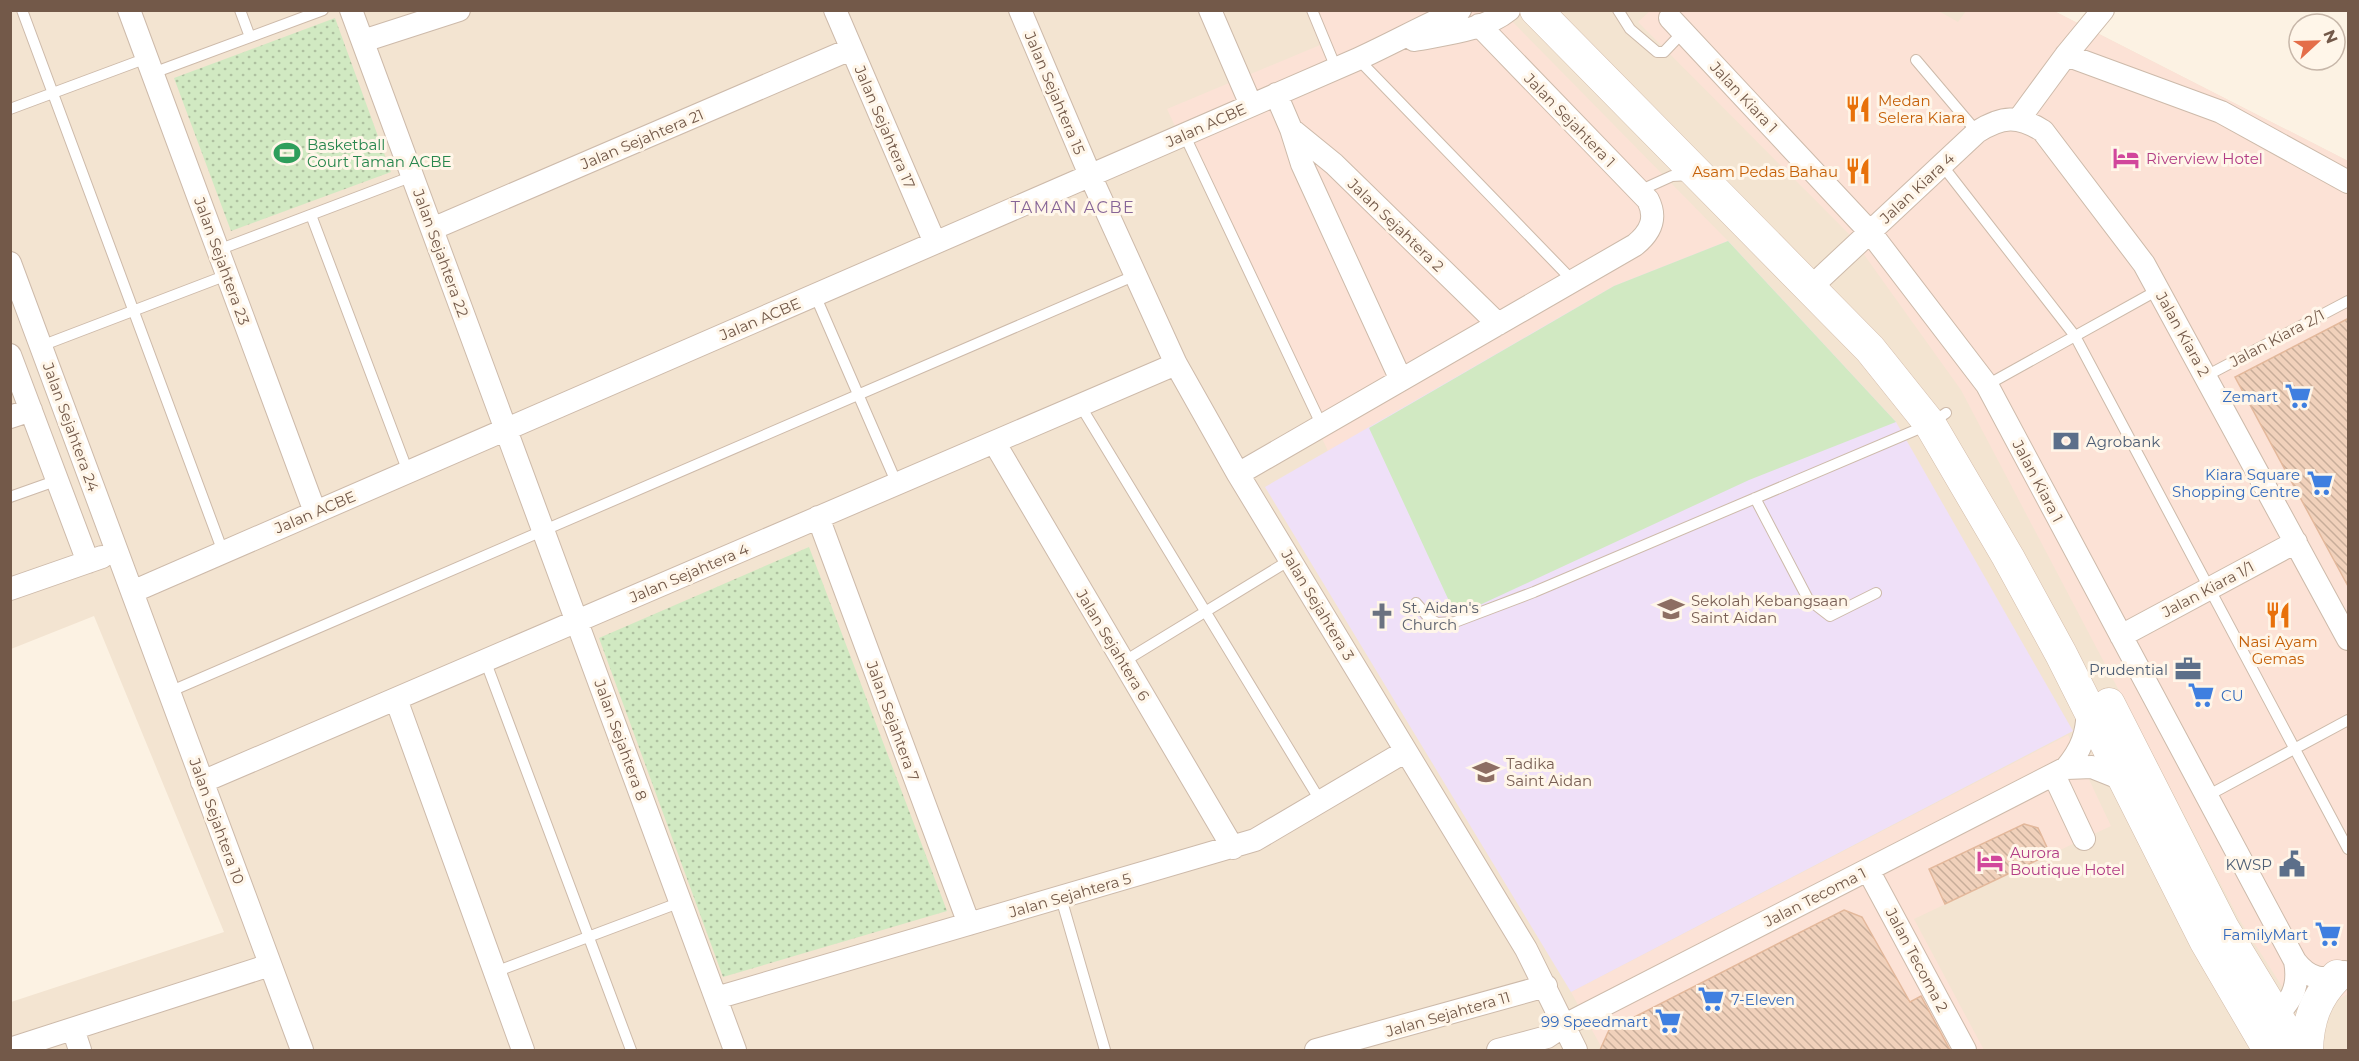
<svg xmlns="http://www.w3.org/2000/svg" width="2359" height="1061" font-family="Montserrat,sans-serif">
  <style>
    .residential { fill: #f3e4d1 }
    .commercial { fill: #fce2d6 }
    .education { fill: #efe0f8 }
    .green { fill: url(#green-dots) }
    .pitch { fill: #d1e9c2 }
    .building { fill: url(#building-back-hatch); stroke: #e3b89b; stroke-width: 1.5 }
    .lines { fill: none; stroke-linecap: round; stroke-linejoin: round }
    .service-casing { stroke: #cdbaaa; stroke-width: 12 }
    .minor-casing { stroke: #cdbaaa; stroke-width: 24 }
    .secondary-casing { stroke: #d2bcaa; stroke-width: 33 }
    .service { stroke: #fff; stroke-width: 10 }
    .minor { stroke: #fff; stroke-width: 22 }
    .secondary { stroke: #fff; stroke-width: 32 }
    .labels { text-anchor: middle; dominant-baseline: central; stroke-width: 6; stroke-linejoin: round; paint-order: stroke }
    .street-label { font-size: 15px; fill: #735949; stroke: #fff6e9 }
    .food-label { font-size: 15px; fill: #c56008; stroke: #fff6e9; text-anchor: start }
    .leisure-label { font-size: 15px; fill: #27864d; stroke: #fff6e9; text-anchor: start }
    .hotel-label { font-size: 15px; fill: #b23c85; stroke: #fff6e9; text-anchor: start }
    .shop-label { font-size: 15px; fill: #366cbe; stroke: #fff6e9; text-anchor: end }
    .service-label { font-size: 15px; fill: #4e5e75; stroke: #fff6e9; text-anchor: end }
    .education-label { font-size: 15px; fill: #785e54; stroke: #fff6e9; text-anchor: start }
    .worship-label { font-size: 15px; fill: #5b616d; stroke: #fff6e9; text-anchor: start }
    .neighbourhood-label { font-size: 16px; letter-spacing: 1.5px; fill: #866597; stroke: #fff6e9 }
  </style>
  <defs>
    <pattern id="green-dots" width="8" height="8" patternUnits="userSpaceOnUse" patternTransform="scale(1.5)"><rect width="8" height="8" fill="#d1e9c2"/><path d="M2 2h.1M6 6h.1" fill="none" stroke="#aec0a0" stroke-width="1.8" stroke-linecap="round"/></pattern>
    <pattern id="building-back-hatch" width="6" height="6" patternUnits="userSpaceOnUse" patternTransform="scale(1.5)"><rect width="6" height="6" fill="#f1d1bb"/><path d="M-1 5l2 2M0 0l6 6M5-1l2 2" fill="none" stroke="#c8ad9a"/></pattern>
  </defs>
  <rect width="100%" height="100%" fill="#fcf2e3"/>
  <!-- residential -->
  <path class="residential" d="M11 11H2054L2348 161V1050H11V1002L224 932 94 616 11 649Z"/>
  <!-- commercial -->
  <path class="commercial" d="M1651 10H1937L1958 22 1966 11H2054L2348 161V994L2302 1018 2239 919 1961 390 1850 235 1638 22Z
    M1306 11H1502L1728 241 1614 286 1328 451 1167 109 1320 45Z
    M2068 735 2111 826 1914 919 1984 1050H1603L1571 992Z"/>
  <!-- education -->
  <path class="education" d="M1728 241 1896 422 2073 731 1571 992 1265 487 1614 286Z"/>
  <!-- green -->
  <path class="green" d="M335 18 391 172 231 231 174 78Z
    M809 547 947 911 723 977 599 638Z"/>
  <!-- pitch -->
  <path class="pitch" d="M1728 241 1896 422 1749 480 1456 616 1369 428 1614 286Z"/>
  <!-- building -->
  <path class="building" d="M2349 318V588L2235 377Z
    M2024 824 2038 828 2050 854 1945 904 1929 869Z
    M1844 910 1862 917 1910 1002 1921 996 1950 1050H1600L1609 1030Z"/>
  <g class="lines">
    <!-- service casing -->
    <g class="service-casing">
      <path id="service" d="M22 10 223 552
        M240 10 250 37
        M1312 10 1336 68
        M1618 10 1630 29 1657 52H1664L1683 32
        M1358 59 1573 281
        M1916 60 1977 132
        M153 73 323 10
        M10 109 147 58
        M1184 134 1322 426
        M1942 165 2075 336 2348 849
        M1639 191 1672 176 1690 175
        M311 215 408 472
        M218 250 413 176
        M815 295 897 484
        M41 346 227 275
        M2206 376 2348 301
        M1987 385 2158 290
        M1080 405 1321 802
        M10 497 58 480
        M1755 498 1808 599 1830 616 1876 593
        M1416 603 1429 618 1437 623 1455 622 1534 592 1930 424 1946 413
        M485 660 631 1050
        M1123 662 1290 560
        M169 692 1136 275
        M2207 796 2348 720
        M1061 898 1105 1050
        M495 972 681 902"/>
    </g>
    <!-- minor casing -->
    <g class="minor-casing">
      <path id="minor" d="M129 10 315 512
        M351 10 735 1050
        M835 10 935 243
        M1020 10 1090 175 1176 364 1238 474 1526 949 1576 1050
        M1210 10 1251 105
        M1670 18 1870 232 1987 385 2295 961C2309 979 2324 983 2345 972
        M1414 40C1445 34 1483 31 1509 10
        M363 41 459 10
        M2066 55 2221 112 2348 182
        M1276 94 1291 129 1302 164 1401 380
        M2019 119 2066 55 2103 10
        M1291 129 1334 164 1498 324
        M432 229 851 49
        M10 263 302 1050
        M1810 288 1977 132C2002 116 2018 115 2043 131L2144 264 2348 639
        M10 355 88 562
        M10 417 31 410
        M994 442 1233 848
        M1238 474 1635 245C1651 232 1657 218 1648 200L1479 25
        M818 517 969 924
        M10 589 102 557
        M132 592 1358 59C1393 43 1425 25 1460 10
        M2121 636 2296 542
        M396 699 523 1050
        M2066 768C2082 749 2087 734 2088 710
        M2054 775 2084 839
        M202 782 1176 364
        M1868 870 1965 1050
        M716 998 1255 840 1406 751
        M2267 1027C2287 1004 2301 993 2295 961
        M73 1029 80 1050
        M10 1049 270 965
        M1316 1050 1546 986
        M1498 1050 1547 1037 1565 1025 2066 768 2092 767 2122 779"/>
    </g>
    <!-- secondary casing -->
    <g class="secondary-casing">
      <path id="secondary" d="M1536 10 1870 349 1930 424 2008 557 2061 654 2206 942 2269 1050
        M2109 704 2223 928 2297 1050
        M2307 1050C2308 1021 2315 998 2337 976"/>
    </g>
    <!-- service -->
    <use href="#service" class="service"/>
    <!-- minor -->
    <use href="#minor" class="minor"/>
    <!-- secondary -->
    <use href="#secondary" class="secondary"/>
  </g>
  <!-- icons -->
  <defs>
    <g id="restaurant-bare" transform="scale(2.07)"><path d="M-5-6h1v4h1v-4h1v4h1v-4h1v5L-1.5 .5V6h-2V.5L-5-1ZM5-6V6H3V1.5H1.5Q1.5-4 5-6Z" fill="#e8710a" stroke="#fff6e9" stroke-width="2.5" paint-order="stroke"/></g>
    <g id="stadium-bare" transform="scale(2.07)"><path d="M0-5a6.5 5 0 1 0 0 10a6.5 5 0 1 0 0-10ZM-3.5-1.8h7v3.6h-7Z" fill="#2e9e5b" stroke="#fff6e9" stroke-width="2.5" paint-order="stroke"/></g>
    <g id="hotel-bare" transform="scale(2.07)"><path d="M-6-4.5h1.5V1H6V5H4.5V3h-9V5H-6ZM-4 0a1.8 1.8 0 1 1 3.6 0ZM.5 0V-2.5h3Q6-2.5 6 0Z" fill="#d1479c" stroke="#fff6e9" stroke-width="2.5" paint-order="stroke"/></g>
    <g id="supermarket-bare" transform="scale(2.07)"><path d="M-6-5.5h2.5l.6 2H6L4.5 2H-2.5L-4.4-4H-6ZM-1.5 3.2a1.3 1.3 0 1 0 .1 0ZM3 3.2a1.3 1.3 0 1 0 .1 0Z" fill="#3f7fe0" stroke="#fff6e9" stroke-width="2.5" paint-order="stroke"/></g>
    <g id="bank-bare" transform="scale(2.07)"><path d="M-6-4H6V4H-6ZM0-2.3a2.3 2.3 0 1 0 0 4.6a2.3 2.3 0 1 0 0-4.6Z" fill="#5c6f8a" stroke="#fff6e9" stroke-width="2.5" paint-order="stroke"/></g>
    <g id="school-bare" transform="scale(2.07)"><path d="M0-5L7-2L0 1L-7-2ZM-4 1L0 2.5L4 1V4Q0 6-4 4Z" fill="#8d6e63" stroke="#fff6e9" stroke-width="2.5" paint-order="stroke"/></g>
    <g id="church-bare" transform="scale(2.07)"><path d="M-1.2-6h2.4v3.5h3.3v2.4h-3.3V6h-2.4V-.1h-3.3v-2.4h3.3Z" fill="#6b7280" stroke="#fff6e9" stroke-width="2.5" paint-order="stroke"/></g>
    <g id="office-bare" transform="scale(2.07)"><path d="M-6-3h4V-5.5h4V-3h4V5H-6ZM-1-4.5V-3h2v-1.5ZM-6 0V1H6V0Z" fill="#5c6f8a" stroke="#fff6e9" stroke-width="2.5" paint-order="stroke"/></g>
    <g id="civic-bare" transform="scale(2.07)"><path d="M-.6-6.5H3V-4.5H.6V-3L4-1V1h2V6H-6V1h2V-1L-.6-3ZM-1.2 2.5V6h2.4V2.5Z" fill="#5c6f8a" stroke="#fff6e9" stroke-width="2.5" paint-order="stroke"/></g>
  </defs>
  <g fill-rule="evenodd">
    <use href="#restaurant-bare" x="1858" y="109"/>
    <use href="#stadium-bare" x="287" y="153"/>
    <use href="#hotel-bare" x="2126" y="158"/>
    <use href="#restaurant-bare" x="1858" y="171"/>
    <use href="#supermarket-bare" x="2298" y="396"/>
    <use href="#bank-bare" x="2066" y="441"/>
    <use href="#supermarket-bare" x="2320" y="483"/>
    <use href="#school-bare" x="1671" y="609"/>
    <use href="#restaurant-bare" x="2278" y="615"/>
    <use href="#church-bare" x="1382" y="616"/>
    <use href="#office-bare" x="2188" y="669"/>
    <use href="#supermarket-bare" x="2201" y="695"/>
    <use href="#school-bare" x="1486" y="772"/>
    <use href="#hotel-bare" x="1990" y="861"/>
    <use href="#civic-bare" x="2292" y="864"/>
    <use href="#supermarket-bare" x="2328" y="934"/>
    <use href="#supermarket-bare" x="1711" y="999"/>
    <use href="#supermarket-bare" x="1668" y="1021"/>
  </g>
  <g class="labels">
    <!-- street labels -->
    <g class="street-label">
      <text transform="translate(1055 93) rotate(67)">Jalan Sejahtera 15</text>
      <text transform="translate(1744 97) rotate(47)">Jalan Kiara 1</text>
      <text transform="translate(1570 120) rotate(46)">Jalan Sejahtera 1</text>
      <text transform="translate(1206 125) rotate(-24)">Jalan ACBE</text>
      <text transform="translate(885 127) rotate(67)">Jalan Sejahtera 17</text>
      <text transform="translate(642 139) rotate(-23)">Jalan Sejahtera 21</text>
      <text transform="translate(1917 188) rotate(-43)">Jalan Kiara 4</text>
      <text transform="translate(1396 225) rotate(44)">Jalan Sejahtera 2</text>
      <text transform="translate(441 253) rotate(70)">Jalan Sejahtera 22</text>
      <text transform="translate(222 261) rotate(70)">Jalan Sejahtera 23</text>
      <text transform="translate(760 319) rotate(-23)">Jalan ACBE</text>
      <text transform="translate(2183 334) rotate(61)">Jalan Kiara 2</text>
      <text transform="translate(2277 338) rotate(-28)">Jalan Kiara 2/1</text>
      <text transform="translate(71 427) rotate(70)">Jalan Sejahtera 24</text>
      <text transform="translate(2038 481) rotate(62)">Jalan Kiara 1</text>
      <text transform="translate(315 512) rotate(-23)">Jalan ACBE</text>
      <text transform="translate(689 573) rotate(-23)">Jalan Sejahtera 4</text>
      <text transform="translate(2208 589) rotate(-28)">Jalan Kiara 1/1</text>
      <text transform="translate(1318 605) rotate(59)">Jalan Sejahtera 3</text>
      <text transform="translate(1113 645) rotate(59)">Jalan Sejahtera 6</text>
      <text transform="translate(893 721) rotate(70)">Jalan Sejahtera 7</text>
      <text transform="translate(621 740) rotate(70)">Jalan Sejahtera 8</text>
      <text transform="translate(217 821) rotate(70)">Jalan Sejahtera 10</text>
      <text transform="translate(1070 895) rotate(-16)">Jalan Sejahtera 5</text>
      <text transform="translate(1815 897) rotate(-27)">Jalan Tecoma 1</text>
      <text transform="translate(1917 960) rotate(62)">Jalan Tecoma 2</text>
      <text transform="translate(1448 1014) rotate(-16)">Jalan Sejahtera 11</text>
    </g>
    <!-- food labels -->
    <g class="food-label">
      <text x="1878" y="100">Medan<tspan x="1878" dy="17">Selera Kiara</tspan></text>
      <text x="1838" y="171" text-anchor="end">Asam Pedas Bahau</text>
      <text x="2278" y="641" text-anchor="middle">Nasi Ayam<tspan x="2278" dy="17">Gemas</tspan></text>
    </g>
    <!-- leisure labels -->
    <g class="leisure-label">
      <text x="307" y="144">Basketball<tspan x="307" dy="17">Court Taman ACBE</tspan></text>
    </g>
    <!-- hotel labels -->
    <g class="hotel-label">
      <text x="2146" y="158">Riverview Hotel</text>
      <text x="2010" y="852">Aurora<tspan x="2010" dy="17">Boutique Hotel</tspan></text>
    </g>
    <!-- shop labels -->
    <g class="shop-label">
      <text x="2278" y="396">Zemart</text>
      <text x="2300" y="474">Kiara Square<tspan x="2300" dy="17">Shopping Centre</tspan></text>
      <text x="2221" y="695" text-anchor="start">CU</text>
      <text x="2308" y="934">FamilyMart</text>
      <text x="1731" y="999" text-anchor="start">7-Eleven</text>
      <text x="1648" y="1021">99 Speedmart</text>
    </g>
    <!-- service labels -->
    <g class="service-label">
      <text x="2086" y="441" text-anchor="start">Agrobank</text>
      <text x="2168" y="669">Prudential</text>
      <text x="2272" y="864">KWSP</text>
    </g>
    <!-- education labels -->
    <g class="education-label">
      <text x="1691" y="600">Sekolah Kebangsaan<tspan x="1691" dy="17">Saint Aidan</tspan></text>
      <text x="1506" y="763">Tadika<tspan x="1506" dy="17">Saint Aidan</tspan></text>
    </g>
    <!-- worship labels -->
    <g class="worship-label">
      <text x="1402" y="607">St. Aidan's<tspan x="1402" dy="17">Church</tspan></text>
    </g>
    <!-- neighbourhood labels -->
    <g class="neighbourhood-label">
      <text x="1073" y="207">TAMAN ACBE</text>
    </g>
  </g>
  <!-- border -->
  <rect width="2359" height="1061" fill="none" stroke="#735949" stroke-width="24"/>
  <!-- north arrow -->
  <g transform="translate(2317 42) rotate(68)"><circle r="28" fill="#fff6e9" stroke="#c7b7a9" stroke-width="1.5"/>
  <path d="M0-4.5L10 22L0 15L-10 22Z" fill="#e46e49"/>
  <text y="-9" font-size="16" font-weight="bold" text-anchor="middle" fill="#735949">N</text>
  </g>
</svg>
